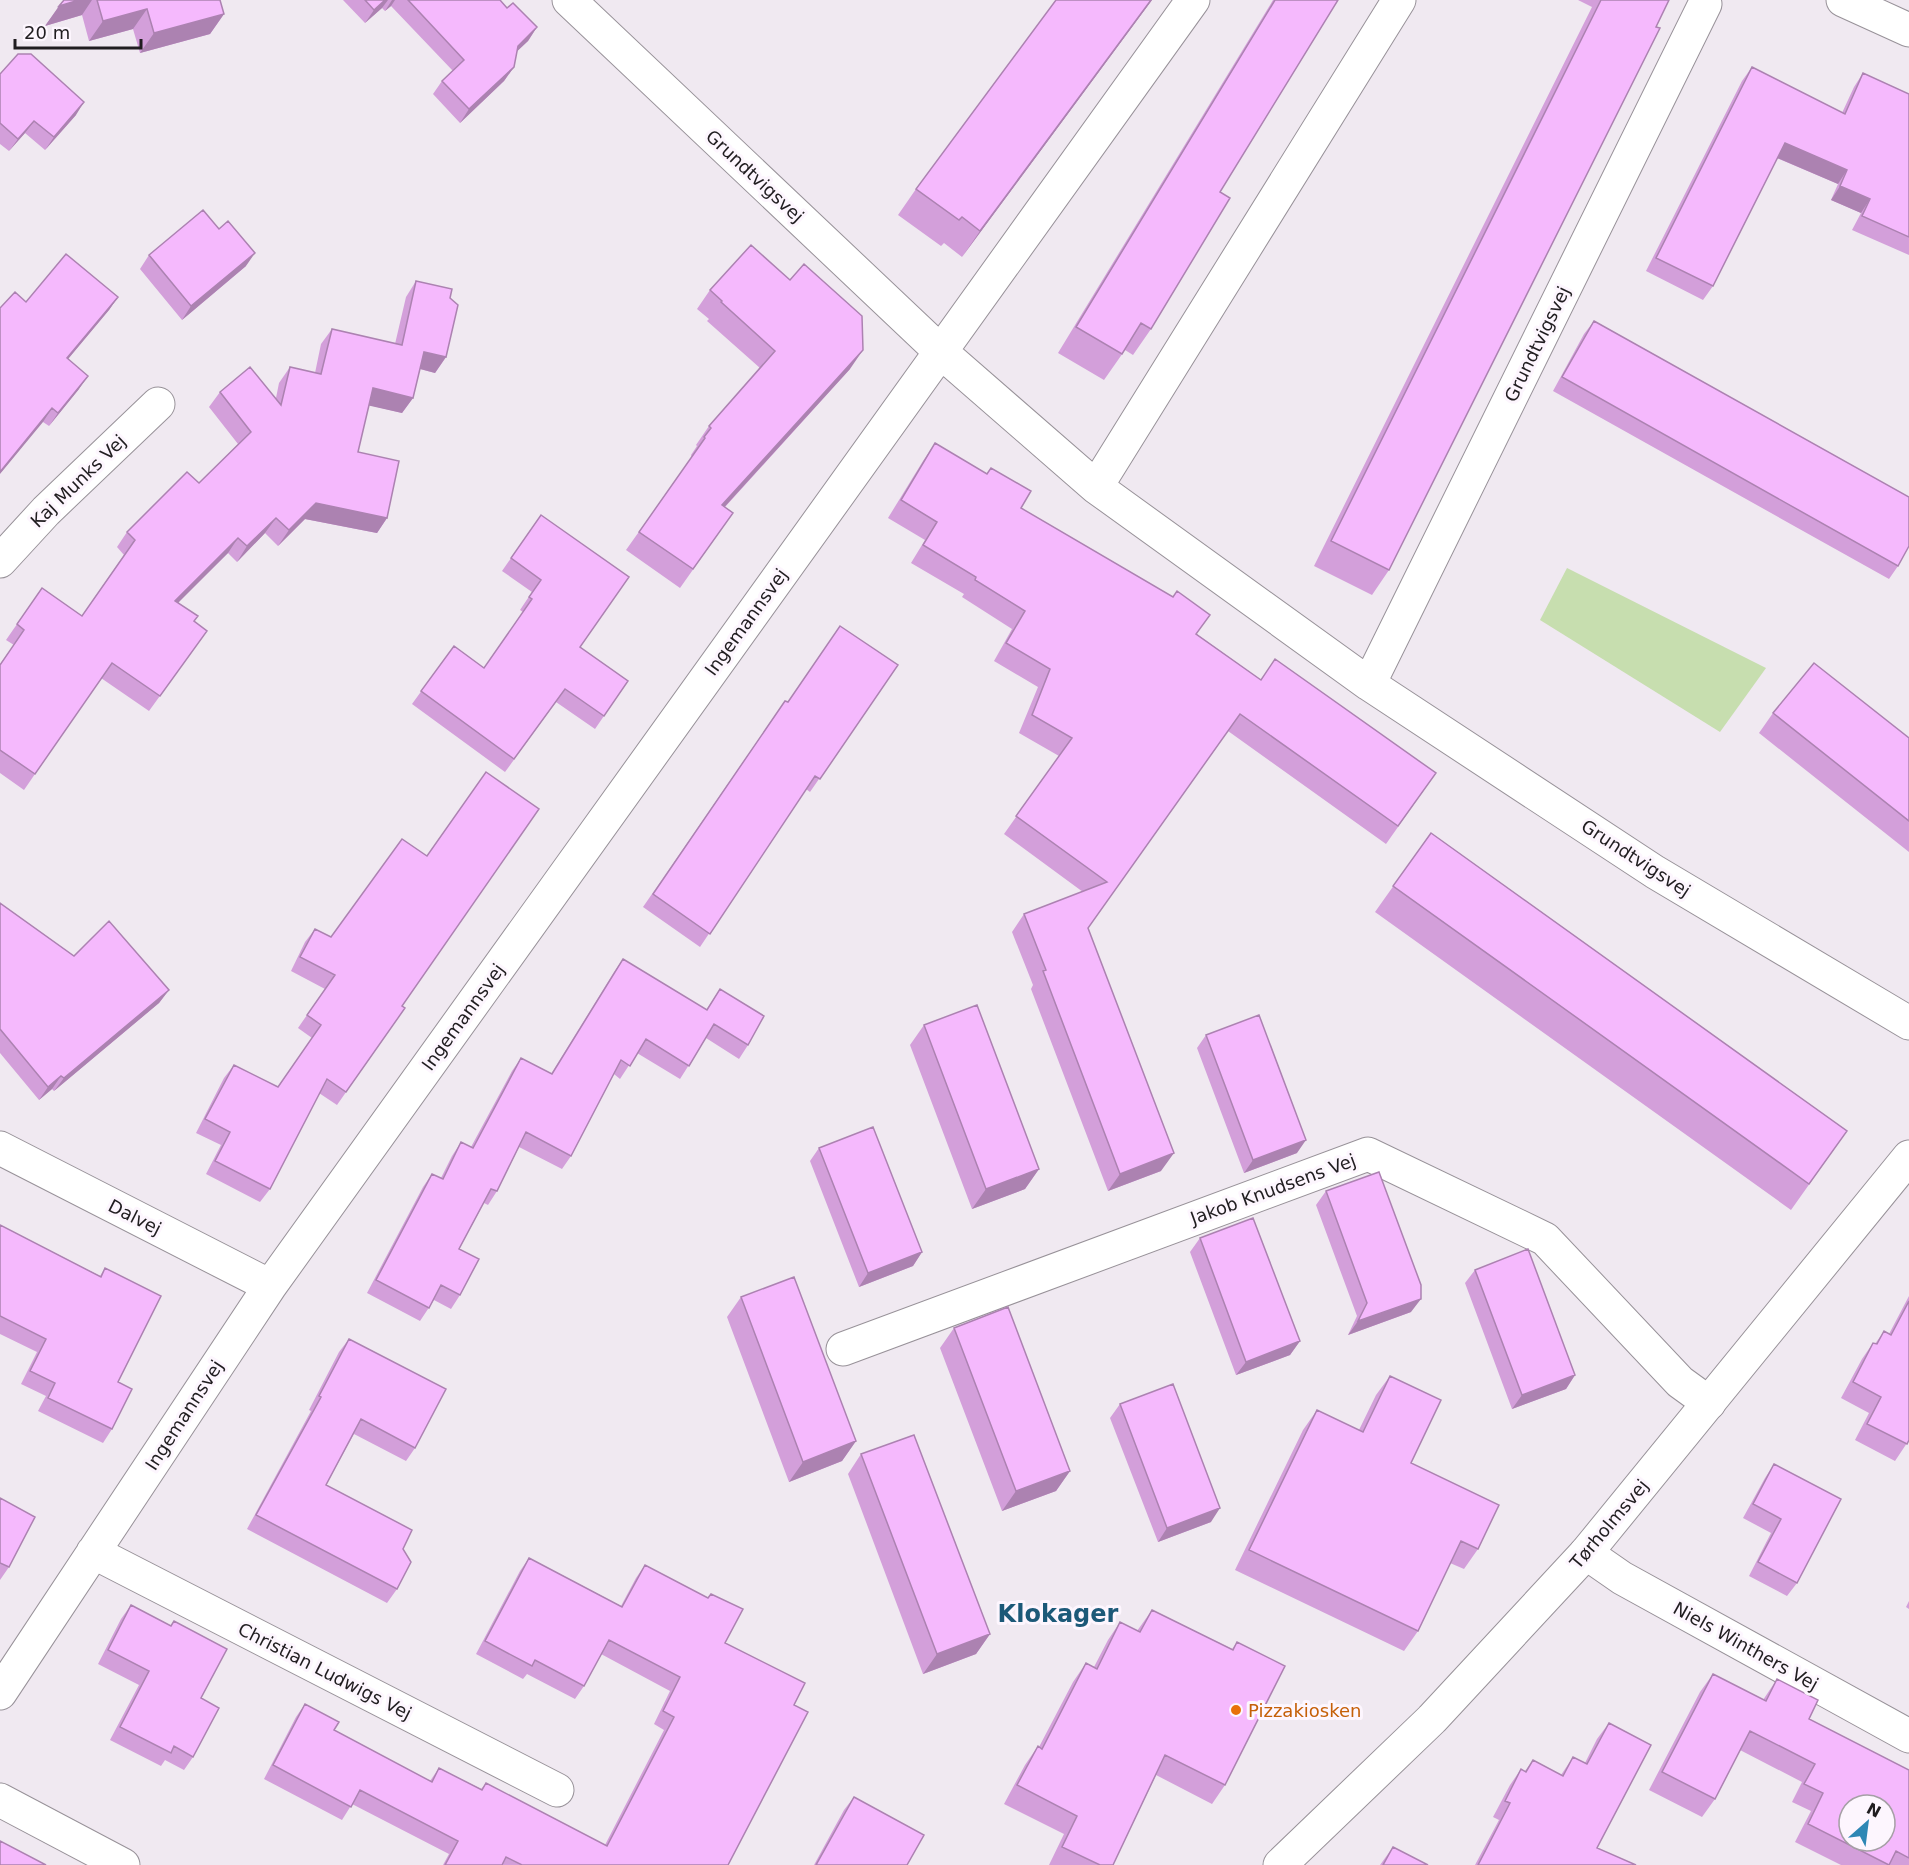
<svg xmlns="http://www.w3.org/2000/svg" width="1909" height="1865" font-family="'DejaVu Sans',sans-serif">
  <style>
    .green { fill: #c7deaf }
    .lines { fill: none; stroke-linecap: round; stroke-linejoin: round }
    .minor-casing { stroke: #989299; stroke-width: 35 }
    .tertiary-casing { stroke: #989299; stroke-width: 35 }
    .minor { stroke: #fff; stroke-width: 33 }
    .tertiary { stroke: #fff; stroke-width: 33 }
    .wall { fill: #d39fda }
    .shaded-wall { fill: #ac82b1 }
    .building { fill: #f5b9fd; stroke: #ac82b1; stroke-width: 1.5; fill-rule: evenodd }
    .food-dot { fill: #e8710a; stroke: #fdf6fe; stroke-width: 2 }
    .labels { text-anchor: middle; dominant-baseline: central; stroke-width: 6; stroke-linejoin: round; paint-order: stroke }
    .street-label { font-size: 18px; fill: #201d20; stroke: #fdf6fe }
    .food-label { font-size: 18px; fill: #c56008; stroke: #fdf6fe; text-anchor: start }
    .district-label { font-size: 24px; font-weight: bold; fill: #1c5978; stroke: #fdf6fe }
  </style>
  <rect width="100%" height="100%" fill="#f0e9f1"/>
  <!-- green -->
  <path class="green" d="M1567 568 1766 668 1720 732 1540 620Z"/>
  <g class="lines">
    <!-- minor casing -->
    <g class="minor-casing">
      <path id="minor" d="M569 0 941 352 1096 487 1369 684 1655 872 1909 1023
        M1843 0 1909 30
        M1096 487 1399 0
        M0 561 46 511 158 404
        M1369 684 1705 4
        M0 1148 270 1286
        M843 1349 1368 1154 1545 1239 1680 1382 1709 1403
        M93 1552 557 1790
        M1586 1553 1622 1578 1909 1736
        M0 1693 270 1286 1193 0
        M0 1800 123 1865"/>
    </g>
    <!-- tertiary casing -->
    <g class="tertiary-casing">
      <path id="tertiary" d="M1280 1865 1432 1719 1586 1553 1909 1157"/>
    </g>
    <!-- minor -->
    <use href="#minor" class="minor"/>
    <!-- tertiary -->
    <use href="#tertiary" class="tertiary"/>
  </g>
  <!-- wall -->
  <path class="wall" d="M64 0H220L224 14 210 34 140 53 133 29 89 41 82 15 45 26Z
    M343 0H500L507 8 537 27 528 41 517 51 514 67 504 81 460 123 433 94 442 81 453 71 391 6 385 11 382 8 365 23Z
    M1152 0 962 257 944 243 941 246 898 215 916 189Z
    M1273 0H1338L1220 192 1151 329 1133 355 1125 350 1104 380 1058 353Z
    M1578 0H1669L1389 570 1372 595 1314 566 1592 7Z
    M1752 67 1842 113 1854 87 1863 73 1909 94V255L1852 230 1861 213 1831 200 1838 184 1777 158 1713 286 1703 300 1646 271 1742 81Z
    M0 74 76 115 45 150 25 133 9 151 0 144Z
    M219 229 246 266 182 320 140 269 149 255Z
    M416 281 450 298 446 357 435 373 420 369 413 398 402 413 369 405 358 452 387 518 377 533 305 519 278 546 265 533 237 562 228 553 178 602 194 621 207 631 149 711 101 678 24 790 0 773V664L14 645 6 640 42 588 82 616 124 555 117 547 127 532 199 483 238 444 209 407 220 392 276 398 279 383 290 367 315 373 321 344 332 329 395 344 406 297Z
    M710 290 850 369 725 507 733 513 680 588 626 550 692 457 691 455 697 446 696 445 709 426 760 368 707 321 709 319 697 309Z
    M118 297 109 310 68 359 79 389 49 426 43 422 26 302Z
    M1594 321 1898 566 1889 579 1553 391 1584 334Z
    M935 443 986 474 991 468 1021 508 1261 680 1436 773 1386 844 1228 731 1088 928 1161 1171 1108 1191 1031 989 1033 985 1012 932 1024 914 1083 892 1004 834 1059 756 1019 733 1038 687 994 661 1012 629 962 597 964 594 911 563 925 540 888 518 923 461Z
    M541 515 580 647 628 681 595 729 556 702 505 772 412 704 454 646 484 668 523 612 520 610 532 592 502 571Z
    M898 665 810 792 806 789 700 947 643 907 785 701 787 702Z
    M1773 713 1909 738V852L1759 733Z
    M1431 833 1847 1131 1791 1210 1375 912Z
    M0 903 74 956 169 990 159 1003 54 1091 52 1089 39 1100 0 1053Z
    M315 929 405 1008 337 1105 319 1093 270 1189 260 1202 206 1174 221 1145 196 1133 224 1078 234 1065 278 1087 312 1038 298 1028 325 989 291 971 305 942Z
    M623 959 706 1010 720 989 748 1045 739 1059 706 1038 680 1079 637 1053 620 1079 614 1074 571 1156 562 1169 519 1147 497 1191 488 1205 484 1203 459 1249 460 1295 451 1309 434 1300 420 1321 367 1293 423 1187 432 1174 441 1178 452 1156 461 1142 471 1147 512 1071 521 1058 551 1074 614 972Z
    M924 1025 1039 1169 1025 1189 972 1209 910 1045Z
    M1206 1035 1297 1153 1244 1173 1197 1048Z
    M819 1148 922 1252 913 1266 859 1287 810 1161Z
    M1326 1191 1411 1312 1348 1335 1357 1316 1316 1205Z
    M0 1225 100 1276 105 1268 118 1382 112 1429 103 1443 38 1411 46 1396 21 1384 37 1352 0 1334Z
    M1200 1238 1300 1341 1290 1355 1236 1375 1190 1252Z
    M1475 1270 1575 1375 1566 1389 1512 1409 1465 1283Z
    M1909 1296V1440L1895 1461 1855 1440 1869 1413 1841 1398 1862 1359 1873 1343 1875 1344 1884 1331 1889 1334Z
    M741 1297 856 1441 842 1461 789 1482 727 1317Z
    M954 1328 1070 1471 1056 1491 1002 1511 940 1348Z
    M349 1339 415 1448 406 1461 354 1434 326 1485 397 1589 387 1603 247 1529 311 1411 309 1410 339 1352Z
    M1390 1376 1411 1463 1478 1549 1464 1569 1450 1563 1418 1631 1404 1651 1235 1570 1303 1430 1317 1410 1359 1430 1376 1395Z
    M1120 1404 1211 1522 1158 1542 1110 1418Z
    M861 1454 990 1634 976 1654 923 1674 848 1474Z
    M1774 1464 1797 1583 1787 1596 1749 1576 1771 1533 1743 1518 1765 1478Z
    M0 1498 9 1567 0 1580Z
    M529 1558 621 1606 636 1578 645 1565 708 1598 711 1594 725 1643 794 1705 728 1865H443L449 1854 352 1804 342 1820 264 1779 296 1717 305 1704 334 1730 430 1781 439 1768 481 1789 486 1783 605 1845 664 1730 654 1724 670 1691 601 1654 584 1686 575 1699 527 1674 523 1679 476 1654 520 1571Z
    M1909 1601V1609L1906 1607Z
    M131 1605 171 1626 174 1621 201 1698 193 1757 184 1770 165 1760 161 1766 110 1740 139 1685 98 1664 121 1619Z
    M1152 1610 1232 1649 1237 1642 1225 1785 1212 1804 1156 1775 1113 1865H1049L1064 1834 1004 1804 1025 1765 1038 1746 1039 1747 1073 1682 1086 1663 1094 1667 1108 1640 1120 1622 1137 1631Z
    M1713 1674 1763 1700 1777 1679 1809 1719 1909 1770V1865H1841L1795 1842 1811 1811 1792 1802 1802 1782 1740 1750 1715 1799 1702 1817 1649 1790 1700 1692Z
    M1609 1723 1597 1848 1636 1865H1475L1499 1820 1493 1817 1510 1785 1521 1769 1525 1771 1533 1760 1561 1775 1573 1757 1585 1763 1597 1739Z
    M854 1797 907 1865H814L844 1810Z
    M1393 1847 1428 1865H1380Z"/>
  <!-- shaded-wall -->
  <path class="shaded-wall" d="M79 0H92L82 15 45 26 59 6Z
    M385 0H388L382 8 365 23 374 10Z
    M392 0H395L391 6 385 11Z
    M1151 0H1152L962 257 980 231Z
    M147 9 133 29 89 41 103 21Z
    M224 14 210 34 140 53 154 33Z
    M537 27 528 41 509 59 518 46Z
    M514 67 504 81 460 123 469 109Z
    M84 102 76 115 45 150 54 137Z
    M34 121 25 133 9 151 18 139Z
    M1785 143 1847 170 1838 184 1775 157Z
    M1840 186 1870 199 1861 213 1831 200Z
    M255 253 246 266 182 320 191 306Z
    M118 297 109 310 58 371 67 358Z
    M863 350 850 369 709 524 722 505Z
    M424 352 446 357 435 373 413 367Z
    M88 376 79 389 49 426 58 413Z
    M373 388 413 398 402 413 362 404Z
    M52 408 43 422 0 474V472Z
    M316 503 387 518 377 533 305 519 278 546 289 530Z
    M276 518 265 533 237 562 247 546Z
    M238 538 228 553 165 616 175 601Z
    M169 990 159 1003 54 1091 64 1078Z
    M61 1076 52 1089 39 1100 48 1087Z
    M1306 1140 1297 1153 1244 1173 1253 1160Z
    M1174 1153 1161 1171 1108 1191 1120 1174Z
    M1039 1169 1025 1189 972 1209 986 1189Z
    M922 1252 913 1266 859 1287 868 1273Z
    M1421 1299 1411 1312 1348 1335 1358 1321Z
    M1300 1341 1290 1355 1236 1375 1246 1362Z
    M1575 1375 1566 1389 1512 1409 1522 1395Z
    M856 1441 842 1461 789 1482 803 1462Z
    M1070 1471 1056 1491 1002 1511 1016 1491Z
    M1220 1508 1211 1522 1158 1542 1167 1528Z
    M990 1634 976 1654 923 1674 937 1654Z"/>
  <!-- building -->
  <path class="building" d="M64 0H79L59 6Z
    M97 0H220L224 14 154 33 147 9 103 21Z
    M365 0H385L374 10Z
    M408 0H500L507 8 513 3 537 27 518 46 514 67 469 109 442 81 464 60Z
    M1056 0H1151L980 231 962 217 959 220 916 189Z
    M1275 0H1338L1220 192 1230 198 1151 329 1141 323 1122 354 1076 327Z
    M1601 0H1669L1656 27 1660 28 1389 570 1331 541Z
    M18 54H31L84 102 54 137 34 121 18 139 0 123V74Z
    M1752 67 1845 114 1863 73 1909 94V237L1862 216 1870 199 1840 186 1847 170 1785 143 1713 286 1656 258Z
    M203 210 219 229 228 221 255 253 191 306 149 255Z
    M751 245 790 280 804 264 862 316 863 350 722 505 733 513 693 569 639 532 705 438 704 437 711 428 709 426 775 351 721 302 722 301 710 290Z
    M66 254 118 297 67 358 88 376 58 413 52 408 0 472V308L15 292 26 302Z
    M416 281 452 289 450 298 458 305 446 357 424 352 413 398 373 388 358 452 399 461 387 518 316 503 289 530 276 518 247 546 238 538 175 601 198 616 194 621 207 631 160 696 112 663 35 774 0 750V665L24 630 17 624 42 588 82 616 135 540 127 532 187 472 199 483 251 432 220 392 250 367 281 405 290 367 321 374 332 329 402 345Z
    M1594 321 1909 497V546L1898 566 1562 377Z
    M935 443 987 474 991 468 1031 491 1021 508 1173 597 1177 591 1210 615 1196 634 1261 680 1275 659 1436 773 1398 826 1240 714 1088 928 1174 1153 1120 1174 1043 971 1046 970 1024 914 1107 882 1016 816 1072 738 1032 715 1050 669 1006 643 1025 611 975 580 976 577 923 545 937 522 901 500Z
    M541 515 629 577 580 647 628 681 604 716 565 689 514 759 421 691 454 646 484 668 532 599 529 597 541 580 511 558Z
    M840 626 898 665 820 779 815 776 710 934 653 894 785 701 788 702Z
    M1814 663 1909 738V821L1773 713Z
    M486 772 539 809 402 1006 405 1008 346 1092 327 1079 270 1189 215 1161 230 1132 205 1119 234 1065 278 1087 321 1025 307 1015 335 975 300 957 315 929 331 937 402 839 427 856Z
    M1431 833 1847 1131 1809 1184 1393 886Z
    M0 903 74 956 109 921 169 990 64 1078 61 1076 48 1087 0 1029Z
    M623 959 707 1010 720 989 764 1016 748 1045 714 1024 689 1066 646 1039 630 1066 621 1060 571 1156 526 1132 497 1191 491 1189 459 1249 479 1259 460 1295 441 1285 429 1308 376 1280 432 1174 443 1179 461 1142 473 1148 521 1058 552 1074Z
    M977 1005 1039 1169 986 1189 924 1025Z
    M1259 1015 1306 1140 1253 1160 1206 1035Z
    M873 1127 922 1252 868 1273 819 1148Z
    M1379 1172 1421 1285V1299L1358 1321 1367 1303 1326 1191Z
    M1253 1218 1300 1341 1246 1362 1200 1238Z
    M0 1225 101 1277 105 1268 161 1296 118 1382 132 1389 112 1429 48 1398 55 1383 30 1371 46 1339 0 1316Z
    M1528 1249 1575 1375 1522 1395 1475 1270Z
    M794 1277 856 1441 803 1462 741 1297Z
    M1909 1301V1440L1907 1444 1867 1424 1881 1397 1853 1382 1873 1343 1877 1344 1884 1331 1891 1335Z
    M1008 1307 1070 1471 1016 1491 954 1328Z
    M349 1339 446 1389 415 1448 361 1419 326 1485 412 1530 403 1549 411 1562 397 1589 256 1515 321 1397 319 1396Z
    M1390 1376 1441 1400 1411 1463 1499 1505 1478 1549 1461 1541 1418 1631 1249 1550 1317 1410 1363 1432Z
    M1173 1384 1220 1508 1167 1528 1120 1404Z
    M914 1435 990 1634 937 1654 861 1454Z
    M1774 1464 1841 1499 1797 1583 1758 1562 1781 1519 1753 1504Z
    M0 1498 35 1517 9 1567 0 1563Z
    M529 1558 622 1607 645 1565 708 1598 711 1594 743 1609 725 1643 805 1683 794 1705 808 1712 728 1865H522L506 1857 502 1865H445L458 1841 360 1790 351 1807 273 1765 305 1704 339 1722 334 1730 432 1782 439 1768 482 1790 486 1783 607 1846 674 1717 663 1711 680 1677 609 1640 584 1686 535 1660 532 1666 485 1641Z
    M131 1605 171 1626 174 1621 227 1649 201 1698 219 1708 193 1757 174 1746 171 1753 120 1727 149 1671 108 1650Z
    M1152 1610 1233 1650 1237 1642 1285 1666 1225 1785 1165 1755 1113 1865H1100L1062 1847 1077 1816 1017 1785 1038 1746 1042 1749 1086 1663 1097 1669 1120 1622 1140 1632Z
    M1713 1674 1766 1701 1777 1679 1818 1700 1809 1719 1909 1770V1858L1896 1851 1889 1865 1808 1824 1823 1793 1804 1784 1815 1764 1750 1731 1715 1799 1662 1772ZM1849 1805H1885V1841H1849Z
    M1609 1723 1651 1745 1597 1848 1636 1865H1478L1510 1803 1505 1801 1521 1769 1526 1772 1533 1760 1563 1776 1573 1757 1587 1764Z
    M854 1797 924 1835 907 1865H816Z
    M0 1841 46 1865H0Z
    M1393 1847 1428 1865H1383Z"/>
  <!-- markers -->
  <circle class="food-dot" cx="1236" cy="1710" r="6"/>
  <g class="labels">
    <!-- street labels -->
    <g class="street-label">
      <text transform="translate(755 176) rotate(43)">Grundtvigsvej</text>
      <text transform="translate(1537 344) rotate(-64)">Grundtvigsvej</text>
      <text transform="translate(78 481) rotate(-44)">Kaj Munks Vej</text>
      <text transform="translate(746 622) rotate(-54)">Ingemannsvej</text>
      <text transform="translate(1636 858) rotate(33)">Grundtvigsvej</text>
      <text transform="translate(463 1017) rotate(-54)">Ingemannsvej</text>
      <text transform="translate(1273 1189) rotate(-20)">Jakob Knudsens Vej</text>
      <text transform="translate(135 1217) rotate(27)">Dalvej</text>
      <text transform="translate(184 1415) rotate(-57)">Ingemannsvej</text>
      <text transform="translate(1609 1524) rotate(-50)">Tørholmsvej</text>
      <text transform="translate(1746 1646) rotate(29)">Niels Winthers Vej</text>
      <text transform="translate(325 1671) rotate(27)">Christian Ludwigs Vej</text>
    </g>
    <!-- food labels -->
    <g class="food-label">
      <text x="1248" y="1710">Pizzakiosken</text>
    </g>
    <!-- district labels -->
    <g class="district-label">
      <text x="1058" y="1614">Klokager</text>
    </g>
  </g>
  <!-- north arrow -->
  <g transform="translate(1867 1823) rotate(28)"><circle r="28" fill="#fdf6fe" stroke="#a59fa5" stroke-width="1.5"/>
  <path d="M0-4.5L10 22L0 15L-10 22Z" fill="#2e87b5"/>
  <text y="-9" font-size="16" font-weight="bold" text-anchor="middle" fill="#201d20">N</text>
  </g>
  <!-- scale -->
  <path d="M15 39v9h126v-9" fill="none" stroke="#201d20" stroke-width="3"/>
  <text x="24" y="39" font-size="18" fill="#201d20" stroke="#fdf6fe" stroke-width="4.5" paint-order="stroke">20 m</text>
</svg>
